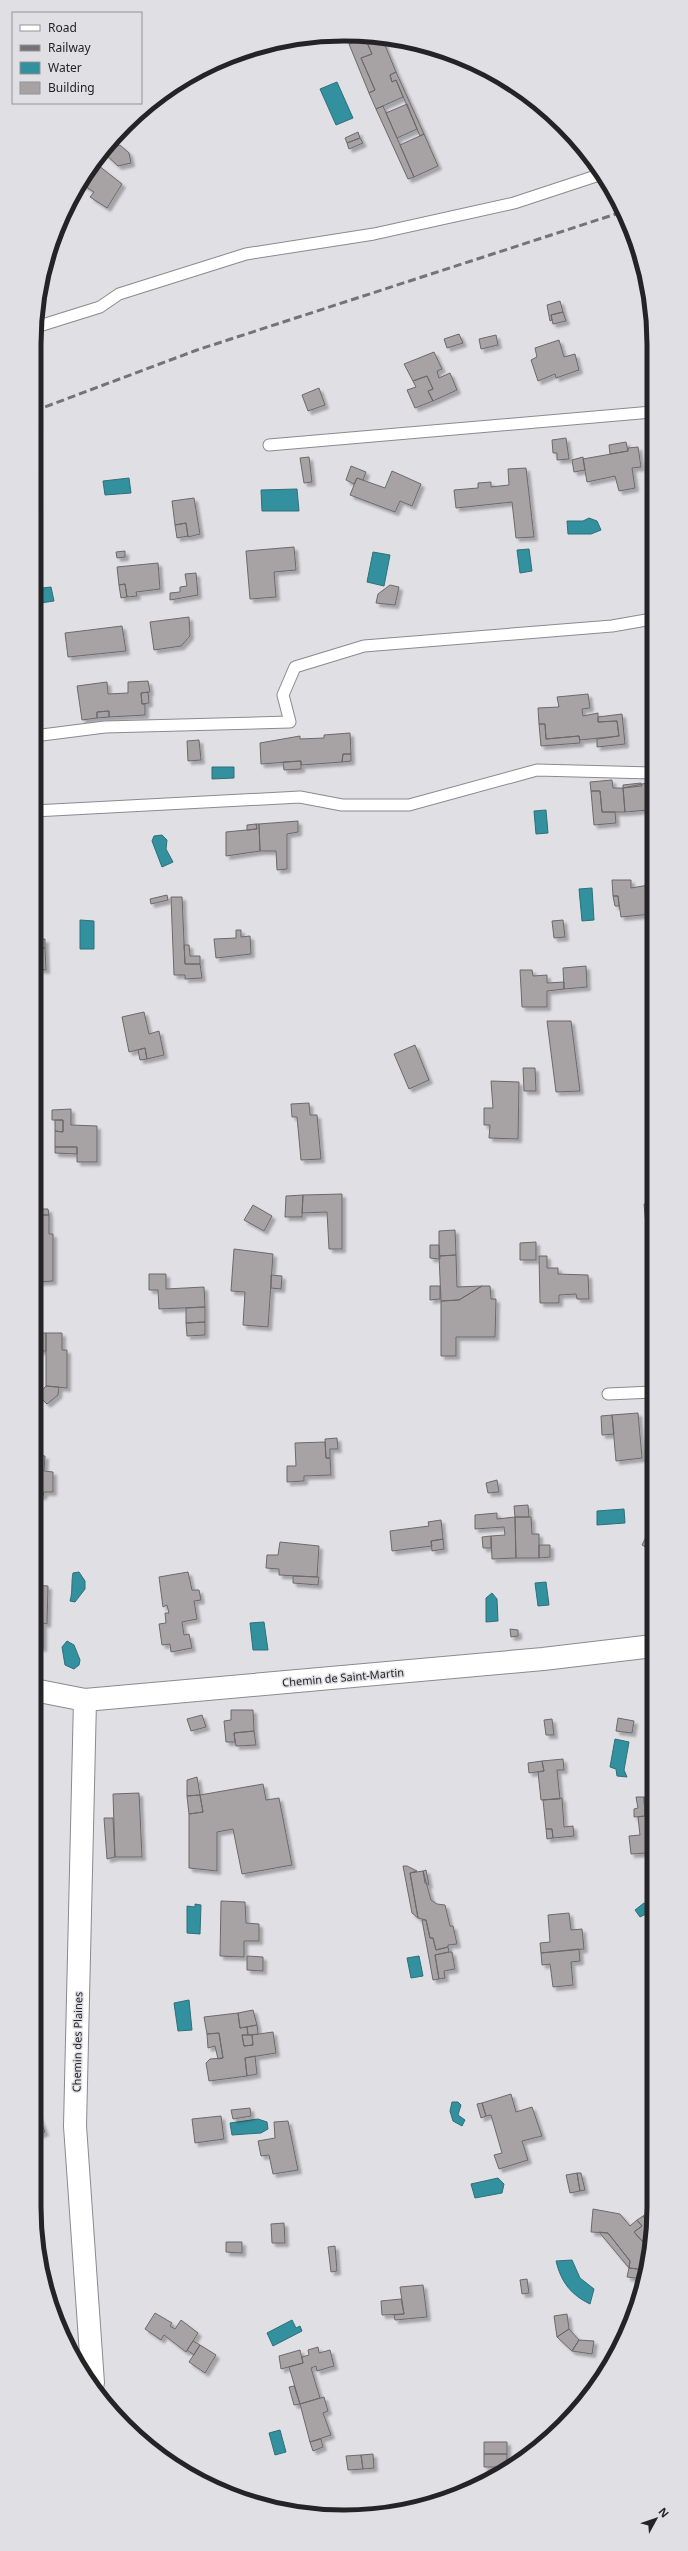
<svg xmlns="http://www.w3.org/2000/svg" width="688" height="2551" font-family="'Noto Sans',sans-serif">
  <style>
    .water { fill: #33909e; stroke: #2e707a }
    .building { fill: #a7a2a4; stroke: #6d696b; filter: url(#shadow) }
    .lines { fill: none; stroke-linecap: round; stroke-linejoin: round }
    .lane-casing { stroke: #8a8a8f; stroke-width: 13 }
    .street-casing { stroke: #8a8a8f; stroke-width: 24 }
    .lane { stroke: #fff; stroke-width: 11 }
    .street { stroke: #fff; stroke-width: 22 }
    .rail { stroke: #747478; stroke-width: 3; stroke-dasharray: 8 4; stroke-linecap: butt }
    .labels { text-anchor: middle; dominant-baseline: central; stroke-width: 3; stroke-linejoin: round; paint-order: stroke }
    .street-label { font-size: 11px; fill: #242426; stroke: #dfdfe4 }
    .rim { fill: none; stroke: #242426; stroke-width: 5 }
  </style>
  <defs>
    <filter id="shadow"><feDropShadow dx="3.5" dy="3.5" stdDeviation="1" flood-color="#0004"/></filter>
  </defs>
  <rect width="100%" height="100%" fill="#dfdfe4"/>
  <!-- water -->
  <path class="water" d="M337 82 353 118 336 125 320 89Z
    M129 478 131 493 105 495 103 481Z
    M297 489 299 511H262L261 490Z
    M589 518 597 521 601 530 591 534H568L567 521H583Z
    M529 549 532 571 520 573 517 550Z
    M373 552 390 555 384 586 367 582Z
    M51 587 54 601 34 604V589Z
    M212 767H234V778L212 779Z
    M546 810 548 833 536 834 534 811Z
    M162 835 167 840 166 849 173 862 162 867 152 841 154 836Z
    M592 888 594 920 582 921 579 889Z
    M80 920 94 921V949H80Z
    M624 1509 625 1523 597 1525V1511Z
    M79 1572 85 1581V1589L75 1602 70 1601C73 1591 71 1583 73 1573Z
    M546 1582 549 1605 538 1606 535 1583Z
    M492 1593 497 1599 498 1621 486 1622V1598Z
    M264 1622 268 1650H253L250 1623Z
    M67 1641 74 1645 80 1660 79 1665 74 1669 65 1665 62 1647Z
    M615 1739 629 1742 624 1770 627 1777 617 1776 616 1769 610 1767Z
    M644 1903 651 1906 654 1905V1916L652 1917 648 1913 640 1917 635 1910Z
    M195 1904 201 1905 200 1934 187 1933V1906L195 1907Z
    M419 1956 423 1976 411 1978 407 1958Z
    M189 2000 192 2030 178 2031 174 2003Z
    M452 2102H458L461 2105 458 2115 465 2120 462 2126 453 2121 450 2111Z
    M258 2119 267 2122 268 2129 261 2133 232 2135 230 2123Z
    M498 2178 504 2184 502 2193 475 2198 471 2184Z
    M572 2260 580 2278 594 2289 590 2304C571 2295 561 2282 556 2261Z
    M292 2320 296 2328 300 2326 302 2331 273 2346 267 2333Z
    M280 2430 286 2452 275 2455 269 2433Z"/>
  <!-- building -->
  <path class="building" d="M369 36 382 38 396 72 390 75 392 82 396 80 403 97 376 109 369 93 375 90 361 58 372 54 365 38Z
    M365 38 372 54 361 58 375 90 369 93 349 44Z
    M396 72 424 134 420 136 396 80 392 82 390 75Z
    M407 104 417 129 397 138 386 113Z
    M383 106 414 177 408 179 376 109Z
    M358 132 360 138 347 143 345 138Z
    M424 134 438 166 414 177 400 145Z
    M360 138 363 143 349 149 347 143Z
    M120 145 129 153 131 163 118 166 103 152Z
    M94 162 122 184 107 208 90 197 94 192 80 183Z
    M560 301 563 312 551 315 552 320 550 321 547 305Z
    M563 312 566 321 553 324 551 315Z
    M459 334 463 343 447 348 444 339Z
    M496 335 498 345 481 349 479 339Z
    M559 340 564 357 575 354 579 370 556 378 555 374 538 381 531 360 537 357 535 348Z
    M434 352 442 369 437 371 439 378 450 373 457 390 433 401 428 391 433 389 427 376 413 381 404 364Z
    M427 376 433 389 428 391 433 401 415 408 407 390 416 387 413 381Z
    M319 388 325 405 308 411 302 395Z
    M566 438 569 459 557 460V453H553L552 440Z
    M626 442 628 451 610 454 609 445Z
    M638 447 641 467 632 468 635 488 619 491 615 476 587 482 583 459 628 451V448Z
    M309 457 312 482 304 483 300 458Z
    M583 457 585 470 574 472 572 460Z
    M351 466 366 472 363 480 357 478 354 484 346 480Z
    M526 468 534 537 516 538 512 502 456 508 454 490 478 488V483L491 482V487L509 485 508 469Z
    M392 471 421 484 412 506 400 501 395 512 350 495 357 478 385 488Z
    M194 498 200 534 188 537 186 523 175 525 172 501Z
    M186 523 188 536 177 538 175 525Z
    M294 547 296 570 274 572 276 597 250 599 246 551Z
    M125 551V557L117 558 116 552Z
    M158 563 160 589 136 592 137 596 127 597 125 584 119 585 117 567Z
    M196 573 198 595 170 600V593L180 592V587L187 586 185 574Z
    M125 584 127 597 121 598 119 585Z
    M390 585 399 587 395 605 376 603 378 594Z
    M189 617 190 636 181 646 154 650 150 622Z
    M122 626 126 651 68 657 65 633Z
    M148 681 150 692 141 693 142 704H145V715L109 717V711L97 712V718L82 720 77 686 107 682 108 694 128 693V682Z
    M148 692 149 703 142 704 141 693Z
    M588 694 590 708 582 709 583 716 598 713V722L617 721 619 736 580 740 579 736 546 739 545 724H539L538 708 559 707 557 697Z
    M109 711V717L97 718V712Z
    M622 714 625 744 597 747V739L619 736 617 721 598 722V717Z
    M539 724H545L546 739 579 736 580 743 541 746Z
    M350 733 351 754H343L342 762 301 765V761L261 764 260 743 300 736V739L324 738V735Z
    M199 740 201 760 188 761 187 741Z
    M343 754H351V761L342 762Z
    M301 761V769L284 770 283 762Z
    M612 780 613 788H623L625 812H602L600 791H591L590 782Z
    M652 782V804L648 805V810L625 812 623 788Z
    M641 783 642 786 623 788V785Z
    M591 791H600L602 812H615L616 823 594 825Z
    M652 804V809L648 810V805Z
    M298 821V832L287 834V869L277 870 276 851H260L259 824Z
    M256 824 257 829 247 830V825Z
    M256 824H259L260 851 226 856V832L257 829Z
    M612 880H631V888L649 885 652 914 621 917 618 896H613Z
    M649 890H652V911Z
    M167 895 168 900 151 904 150 899Z
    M613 896H618L619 906H615Z
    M171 897H182L185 964H200L202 978 185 979V975H174Z
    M563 920 565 937 554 938 552 921Z
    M236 930H241V937L250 936 251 954 216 958 214 939 236 938Z
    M45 939V948H37V940Z
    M34 940H37V948H45L46 970 36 969Z
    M184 945H189L190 956H200V964H185Z
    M586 966 587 987 564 989 563 968Z
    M520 970H532L533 976 547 975V983L564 982V989L547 991V1007H522Z
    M144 1012 149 1034 159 1031 164 1055 147 1059 145 1048 129 1052 122 1017Z
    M547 1021H571L580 1091 556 1092Z
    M415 1045 429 1080 409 1089 394 1054Z
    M145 1048 147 1059 140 1060 138 1050Z
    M523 1068H535L536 1091H524Z
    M491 1081 519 1082 518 1139 489 1138 490 1125H484V1108H493Z
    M309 1103 310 1115H317L321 1159 301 1160 297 1117H292L291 1104Z
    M71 1109V1125L97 1126V1162H77V1147H55V1131L63 1132V1120H52V1110Z
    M55 1120H63V1132L55 1131Z
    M55 1147H77V1154L55 1153Z
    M342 1194V1249H329L327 1212 302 1213 303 1195Z
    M303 1195 302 1217H285L286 1196Z
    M653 1203V1225H646L644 1204Z
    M253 1205 272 1216 264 1231 244 1220Z
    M34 1209H38L39 1223H34Z
    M38 1209H48L49 1215H39Z
    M39 1215H49V1234H53V1281L37 1282V1266H34V1236Z
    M455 1230 456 1255 439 1256V1231Z
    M536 1242V1260H520V1243Z
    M430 1245H439L440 1259 430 1258Z
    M234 1249 273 1254 268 1327 243 1325 245 1292 231 1291Z
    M456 1255 457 1287 482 1286 459 1300 441 1301 439 1256Z
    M539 1256H547V1268H558V1274L588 1275 589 1299H577L576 1294 559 1295V1303H540Z
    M34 1266H37V1282H34Z
    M149 1274H166V1289L204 1287 205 1307 159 1309 158 1290H149Z
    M271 1275 282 1276 281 1289 271 1288Z
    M430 1286H440V1299L430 1300Z
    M482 1286H490L491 1299H496L495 1337H456V1356H441V1301L459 1300Z
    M205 1307V1322L186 1323V1308Z
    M205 1322V1335L187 1336 186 1323Z
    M37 1333H46V1351H37Z
    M46 1333H62V1350H67V1388L46 1386Z
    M46 1386 59 1387 58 1395 47 1404 38 1395Z
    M638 1413 642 1458 616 1461 612 1415Z
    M612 1415 614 1434 602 1435 601 1416Z
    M337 1438 338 1449H330V1458H326L325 1439Z
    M325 1442 326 1458H330L331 1475 304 1476V1481L287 1482V1466H296L295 1443Z
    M34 1455 45 1456 44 1471 53 1472V1492H44L43 1496H34Z
    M497 1480 499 1492 488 1493 486 1483Z
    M528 1505 529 1517H515L514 1506Z
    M497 1513V1519L515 1517 516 1558 492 1559 491 1536 505 1535 504 1527 475 1529V1515Z
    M515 1517H531L532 1534H539V1558H516Z
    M441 1520 443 1539 431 1541 432 1546 392 1551 390 1531 429 1526 428 1522Z
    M651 1527 653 1528V1551L642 1545Z
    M491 1536V1548H483L482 1537Z
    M443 1539 444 1549 432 1551 431 1541Z
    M280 1542 319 1546 317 1577 279 1575V1569L266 1568 267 1555H278Z
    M539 1545H550V1557L539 1558Z
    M188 1572 192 1590H199L201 1600 194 1601 197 1619 182 1622 184 1635 189 1634 192 1648 171 1652 170 1644 162 1645 159 1624 166 1623 165 1613H169L167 1605 163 1607 159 1577Z
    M293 1576 319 1577 318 1585 293 1583Z
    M34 1585 48 1586 47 1624 43 1623V1648L34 1647Z
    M510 1629 518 1630V1636L511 1637Z
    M231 1710H253L254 1731 234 1733 235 1742H226L224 1721 231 1720Z
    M202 1715 206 1727 191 1731 187 1719Z
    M618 1718 634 1721 632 1733 616 1731Z
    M552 1719 554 1735H546L544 1720Z
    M254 1731 256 1745 236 1746 234 1733Z
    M563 1759 564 1770H557L560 1799 541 1800 538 1772 544 1771 542 1761Z
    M542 1761 544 1771 529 1773 528 1763Z
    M197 1777 200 1795 187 1796V1780Z
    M263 1784 266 1800 279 1798 292 1865 242 1874 233 1829 217 1832V1871L189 1868V1814L203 1812 200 1795Z
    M139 1793 142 1857H115L113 1794Z
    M200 1795 203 1812 189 1814 187 1796Z
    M653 1796 654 1876 649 1877 646 1853 631 1854 629 1836 640 1835 638 1817 645 1816 644 1797Z
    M636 1797H644L645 1816 634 1817V1809L638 1808Z
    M562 1798 564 1827 573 1826 574 1836 553 1838 552 1829H546L543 1800Z
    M104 1818H113L115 1857 107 1859Z
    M546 1829H552L553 1838 547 1839Z
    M403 1866H407L417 1871 410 1873 418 1918 412 1913Z
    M426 1870 429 1885 425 1883 423 1871Z
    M423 1871 431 1900 437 1904 445 1905 450 1926H453L457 1944 448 1945V1947L436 1950 433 1938H430L426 1920 418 1918 410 1873Z
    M221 1901 245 1902 246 1923 259 1924V1941H244V1957L220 1956Z
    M569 1913 571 1930 582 1929 584 1949 541 1953 540 1943 550 1942 548 1915Z
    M422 1920H426L430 1938H433L436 1950 448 1947 449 1952 435 1955 439 1979 433 1980Z
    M579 1949 580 1961 571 1962 573 1985 553 1987 550 1964 542 1965 541 1953Z
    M449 1952H452L455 1969 444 1971 445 1978 439 1979 435 1955Z
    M247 1956 263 1957V1971L247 1970Z
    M253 2010 257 2025 240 2028 238 2013Z
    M238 2013 240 2028 247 2027 248 2035H242L244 2046 253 2045 252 2035 273 2032 276 2053 245 2058 247 2076 209 2081 206 2063 210 2059 223 2058 219 2033 207 2034 204 2017Z
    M257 2025 258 2034 248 2035 247 2027Z
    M219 2033 223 2058 218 2059 215 2046 208 2048 207 2034Z
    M242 2035H252L253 2045 244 2046Z
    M255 2056 257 2074 247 2076 245 2058Z
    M511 2094 516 2112 532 2107 542 2136 522 2141 528 2160 499 2169 494 2155 502 2153 491 2115 486 2116 482 2103Z
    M482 2103 486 2116 481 2118 477 2104Z
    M250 2108 251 2116 233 2119 231 2110Z
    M37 2112 41 2122 36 2124 34 2113Z
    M221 2116 224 2139 195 2143 192 2119Z
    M34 2120 36 2124 41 2122 45 2132 34 2137Z
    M288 2121 298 2170 273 2174 269 2155 261 2156 258 2141 275 2138 274 2122Z
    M577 2173H581L585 2190 580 2191Z
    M577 2173 580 2191 570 2193 566 2175Z
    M654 2208 652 2227 643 2216Z
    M593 2209 620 2214 630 2226 637 2220 642 2226 634 2232 650 2250 647 2270 629 2268 630 2261 608 2233 591 2232Z
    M643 2216 652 2227 651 2235 642 2241 634 2232 642 2226 637 2220Z
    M284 2223 285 2243H272L271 2224Z
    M599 2232 608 2233 630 2261 629 2268Z
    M226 2242H242V2253L226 2252Z
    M335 2246 337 2271 331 2272 328 2247Z
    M629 2268 647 2270 644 2279 627 2277Z
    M527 2279 529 2293 522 2294 520 2280Z
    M423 2285 427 2317 395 2320 394 2315 404 2314 400 2287Z
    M401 2299 404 2314 382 2315 381 2301Z
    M155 2313 172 2323 170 2326 175 2329 181 2320 198 2333 186 2352 164 2335 161 2340 145 2329Z
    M567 2314 569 2329 557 2337 554 2316Z
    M569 2329 579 2340 572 2351 557 2337Z
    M579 2340 594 2341 592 2354 572 2351Z
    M193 2341 200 2345 194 2355 187 2350Z
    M200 2345 216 2355 205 2373 189 2362Z
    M318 2347 319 2353 330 2350 334 2366 317 2371 316 2366 311 2368 320 2398 300 2404 289 2367 303 2363 302 2357 309 2355 308 2350Z
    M300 2350 303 2363 281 2369 279 2356Z
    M294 2386 300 2404 294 2405 289 2387Z
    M324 2397 328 2411 323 2413 331 2435 310 2442 300 2404Z
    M321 2439 323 2447 313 2451 310 2442Z
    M484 2442H507V2454H484Z
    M373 2454 374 2468 363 2469 361 2455Z
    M484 2454H507V2467H484Z
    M361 2455 363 2469 348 2470 346 2456Z"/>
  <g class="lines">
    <!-- lane casing -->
    <g class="lane-casing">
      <path id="lane" d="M36 327 100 307 119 294 246 254 374 234 514 203 599 175
        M269 445 652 412
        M34 736 105 727 290 722 283 695 295 667 364 646 612 626 652 619
        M34 811 300 797 342 805H409L537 770 652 773
        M608 1394 653 1392"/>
    </g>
    <!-- street casing -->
    <g class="street-casing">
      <path id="street" d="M34 1690 85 1700 543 1659 653 1646
        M85 1700 75 2126 93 2383"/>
    </g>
    <!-- lane -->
    <use href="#lane" class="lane"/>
    <!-- street -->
    <use href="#street" class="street"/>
    <!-- rail -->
    <path class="rail" d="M34 411 197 350 622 212"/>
  </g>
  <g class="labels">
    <!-- street labels -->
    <g class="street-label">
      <text transform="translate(343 1677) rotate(-5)">Chemin de Saint-Martin</text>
      <text transform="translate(77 2042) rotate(-89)">Chemin des Plaines</text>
    </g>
  </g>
  <!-- crop -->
  <path d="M0 0H688V2551H0ZM344 41H344A303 303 0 0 1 647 344V2207A303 303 0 0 1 344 2510H344A303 303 0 0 1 41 2207V344A303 303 0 0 1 344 41Z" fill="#dfdfe4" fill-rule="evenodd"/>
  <path class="rim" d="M344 41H344A303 303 0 0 1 647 344V2207A303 303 0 0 1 344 2510H344A303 303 0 0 1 41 2207V344A303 303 0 0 1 344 41Z"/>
  <!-- legend -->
  <rect x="12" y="12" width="130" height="92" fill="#dfdfe4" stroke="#949498"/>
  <rect x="20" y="25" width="20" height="6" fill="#ffffff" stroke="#949498"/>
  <text x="48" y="32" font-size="12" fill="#242426">Road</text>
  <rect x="20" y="45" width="20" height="6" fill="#747478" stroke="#949498"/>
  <text x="48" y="52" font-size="12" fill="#242426">Railway</text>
  <rect x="20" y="62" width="20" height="12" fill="#33909e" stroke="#949498"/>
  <text x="48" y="72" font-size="12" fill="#242426">Water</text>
  <rect x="20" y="82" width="20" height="12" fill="#a7a2a4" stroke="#949498"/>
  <text x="48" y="92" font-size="12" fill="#242426">Building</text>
  <!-- north arrow -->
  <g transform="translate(656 2519) rotate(50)" stroke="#dfdfe4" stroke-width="3" paint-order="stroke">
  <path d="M0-3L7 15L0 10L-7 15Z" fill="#242426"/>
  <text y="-6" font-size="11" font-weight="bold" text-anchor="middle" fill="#242426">N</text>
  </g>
</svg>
